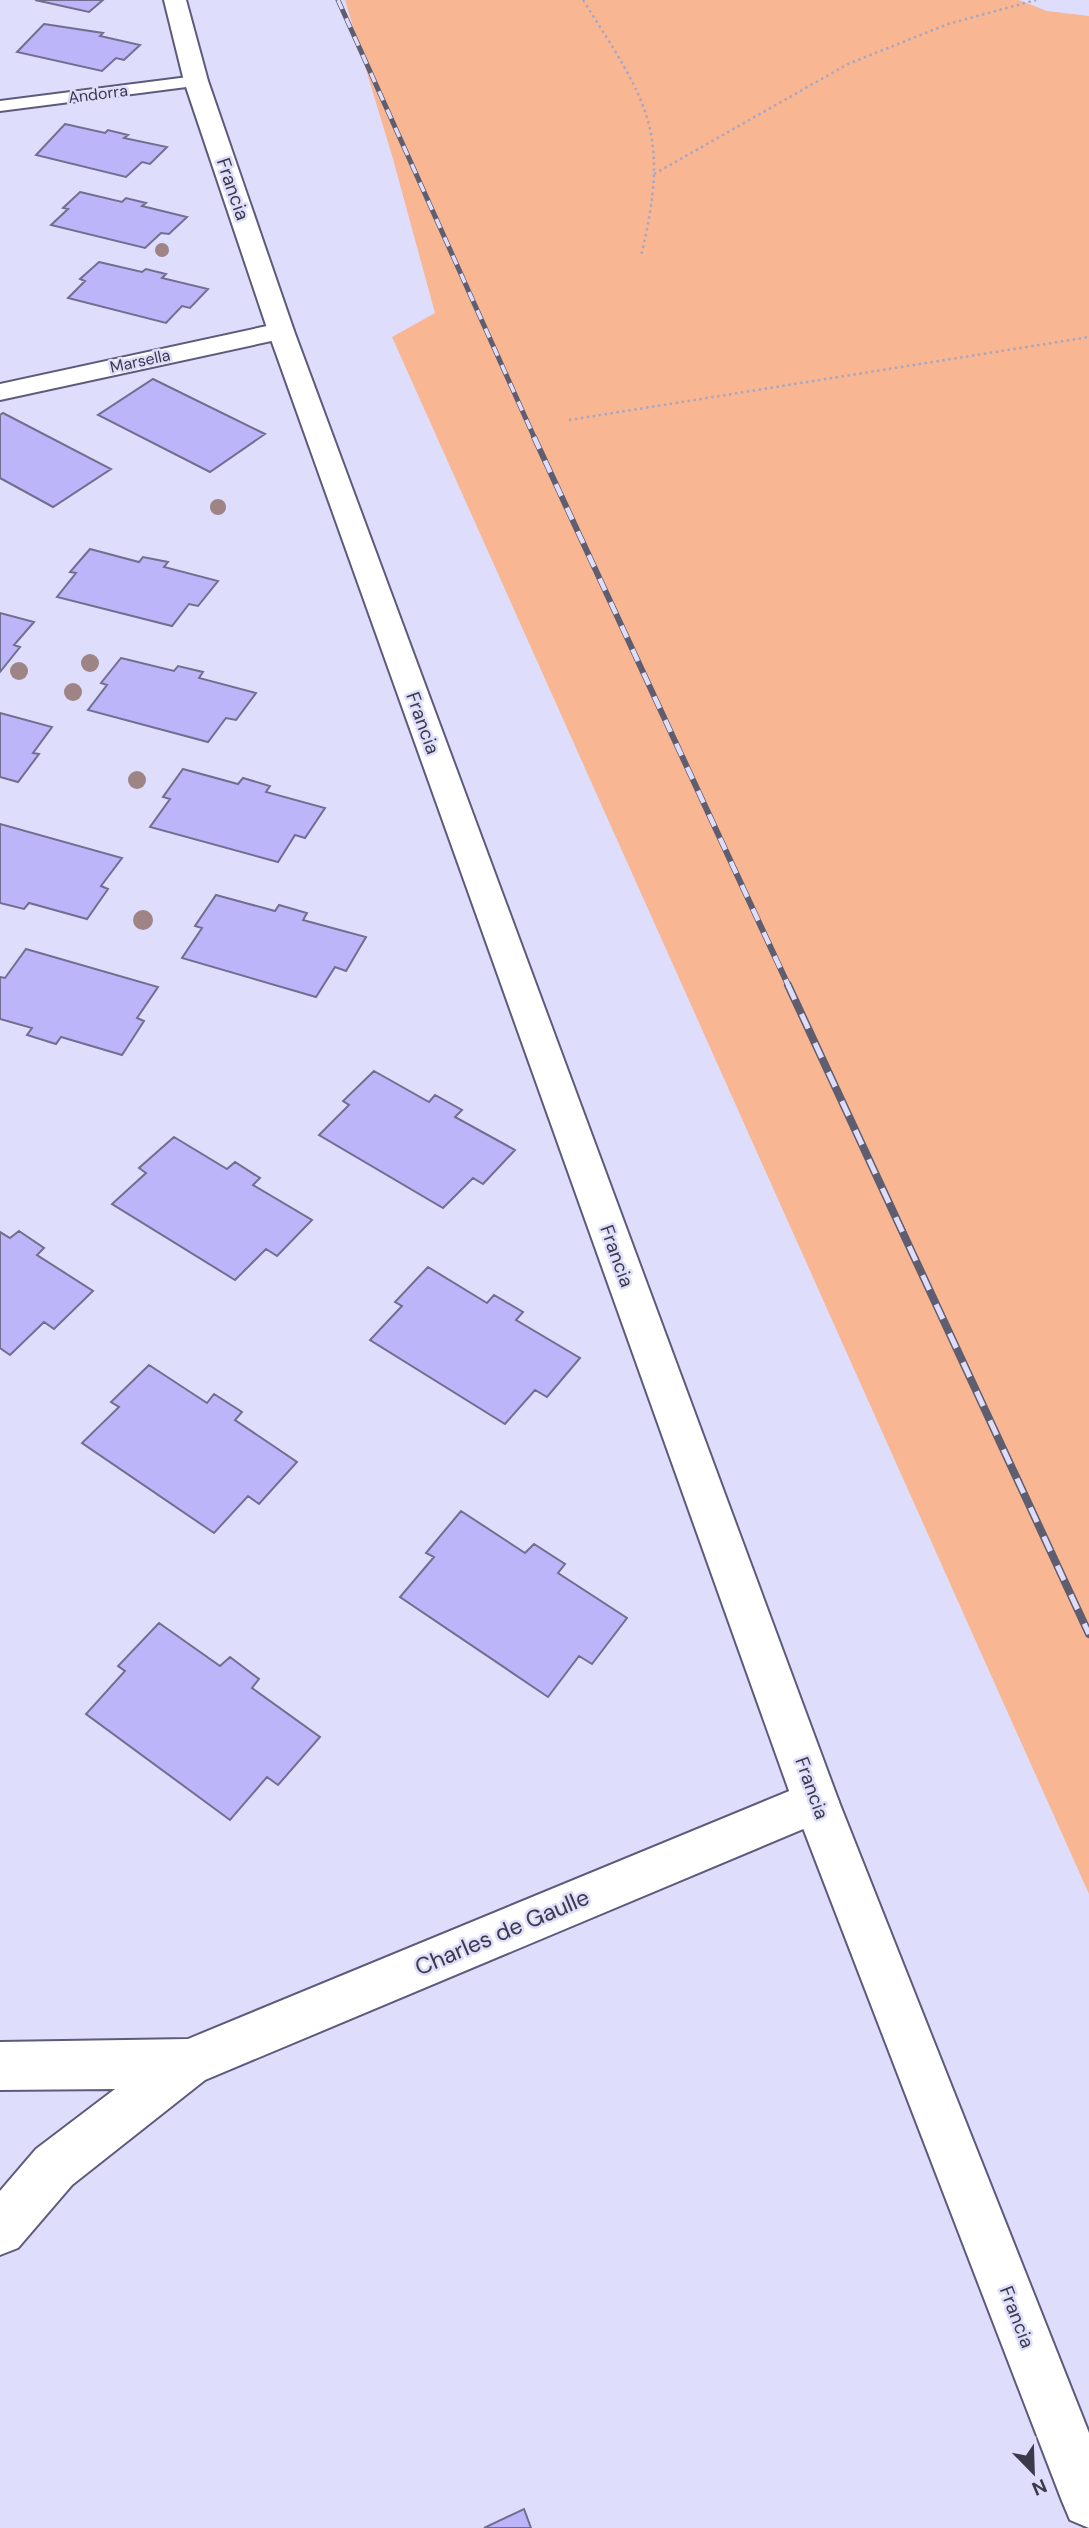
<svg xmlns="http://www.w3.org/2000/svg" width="1089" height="2528" font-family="'DM Sans',sans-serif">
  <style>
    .green { fill: #f9b692 }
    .building { fill: #bcb5f9; stroke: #716e90; stroke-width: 2 }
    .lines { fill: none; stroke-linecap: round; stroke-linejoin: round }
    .lane-casing { stroke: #5d5a7b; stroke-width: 4 }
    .street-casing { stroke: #5d5a7b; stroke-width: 4 }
    .secondary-casing { stroke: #5d5a7b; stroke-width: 4 }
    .path { stroke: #a8a7c0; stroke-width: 2.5; stroke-dasharray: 2.5 3.5; stroke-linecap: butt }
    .lane { fill: #fff; fill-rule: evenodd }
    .street { fill: #fff; fill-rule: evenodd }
    .secondary { fill: #fff; fill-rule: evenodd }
    .rail-far2-casing { stroke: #5f5e70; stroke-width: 5 }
    .rail-far1-casing { stroke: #5f5e70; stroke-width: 6 }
    .rail-casing { stroke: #5f5e70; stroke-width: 8 }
    .rail-far2 { stroke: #dfddfc; stroke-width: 3.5; stroke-dasharray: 10; stroke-linecap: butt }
    .rail-far1 { stroke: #dfddfc; stroke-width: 4.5; stroke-dasharray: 13; stroke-linecap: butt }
    .rail { stroke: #dfddfc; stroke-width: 5; stroke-dasharray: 16; stroke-linecap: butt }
    .tree { fill: #9e8484 }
    .labels { text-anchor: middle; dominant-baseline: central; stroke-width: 5; stroke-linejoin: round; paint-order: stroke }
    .far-street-label { font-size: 16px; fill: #3b3a49; stroke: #dfddfc }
    .street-label { font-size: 19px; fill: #3b3a49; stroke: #dfddfc }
    .near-street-label { font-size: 23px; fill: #3b3a49; stroke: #dfddfc }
  </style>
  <rect width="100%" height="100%" fill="#dfddfc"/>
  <!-- green -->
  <path class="green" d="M345 0H1019L1047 11 1089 16V1894L392 337 435 313 393 159Z"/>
  <!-- building -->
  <path class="building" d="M35 0H103L89 12Z
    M44 24 103 33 100 36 140 45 124 60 116 58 102 71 17 52Z
    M65 124 105 133 108 130 128 135 124 138 167 147 150 164 142 162 126 177 36 155Z
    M80 192 122 202 126 198 146 203 142 206 187 217 169 234 161 233 145 248 51 225 68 209 63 208Z
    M99 262 142 272 146 269 166 274 162 278 208 289 190 308 182 306 166 323 68 298 85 281 80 279Z
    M153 379 265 434 210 472 98 415Z
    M3 413 111 469 53 507 0 478V415Z
    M90 549 139 562 143 557 168 562 164 567 218 581 198 606 189 604 172 626 57 597 76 573 70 572Z
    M0 613 34 622 14 645 20 647 0 672Z
    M121 658 174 671 178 666 203 672 199 678 256 693 236 720 226 718 208 742 88 710 107 685 101 683Z
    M0 713 52 727 33 753 39 754 18 782 0 777Z
    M183 769 238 784 243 778 270 786 266 792 325 808 305 838 295 835 278 862 150 827 170 799 163 797Z
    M0 824 122 858 101 886 108 889 87 919 29 903 24 909 0 903Z
    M216 895 275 911 279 905 307 913 303 920 366 937 346 971 335 967 316 997 182 958 202 928 195 926Z
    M26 949 158 987 137 1018 144 1021 122 1055 61 1037 56 1044 27 1035 32 1028 0 1019V977L5 978Z
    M374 1071 429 1102 435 1095 462 1110 455 1117 515 1150 483 1184 473 1178 443 1208 319 1135 349 1105 343 1101Z
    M174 1137 227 1169 235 1162 260 1178 253 1185 312 1220 277 1256 266 1249 235 1280 112 1204 146 1173 139 1168Z
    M19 1231 44 1248 37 1255 93 1291 54 1329 44 1322 10 1355 0 1348V1232L10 1238Z
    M428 1267 487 1303 494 1295 523 1312 516 1320 580 1358 547 1397 535 1390 505 1424 370 1340 402 1306 395 1302Z
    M149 1365 207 1403 214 1394 242 1412 235 1420 297 1462 259 1504 248 1496 214 1533 82 1443 119 1407 111 1402Z
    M461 1511 525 1553 534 1544 565 1564 558 1573 627 1618 592 1664 579 1656 548 1697 400 1597 434 1557 426 1553Z
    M159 1623 220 1666 230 1657 259 1679 252 1688 320 1737 278 1785 267 1777 230 1820 86 1714 125 1671 118 1666Z
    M524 2509 531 2528H484Z"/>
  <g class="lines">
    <!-- lane casing -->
    <g class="lane-casing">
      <path id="lane" d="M196 76 205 81 202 85 0 111V101Z"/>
    </g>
    <!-- street casing -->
    <g class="street-casing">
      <path id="street" d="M281 323 290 325 294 331 290 337 0 400V384Z
        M816 1780 832 1787 839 1802 832 1817 205 2080 72 2185 18 2248 0 2255V2191L36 2149 115 2089 0 2090V2042L188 2039Z"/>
    </g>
    <!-- secondary casing -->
    <g class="secondary-casing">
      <path id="secondary" d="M164 0H186L208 81 294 331 839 1802 1089 2433V2528L1070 2520 1062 2501 793 1802 268 331 184 81Z"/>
    </g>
    <!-- path -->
    <path class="path" d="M583 0C648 103 671 131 641 256
      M654 174 848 64 948 24 1036 0
      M569 420 1089 337"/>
    <!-- lane -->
    <use href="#lane" class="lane"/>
    <!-- street -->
    <use href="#street" class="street"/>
    <!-- secondary -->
    <use href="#secondary" class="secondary"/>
    <!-- rail-far2 casing -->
    <g class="rail-far2-casing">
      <path id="rail-far2" d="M338 0 535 439"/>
    </g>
    <!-- rail-far1 casing -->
    <g class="rail-far1-casing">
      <path id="rail-far1" d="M534 437 789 987"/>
    </g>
    <!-- rail casing -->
    <g class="rail-casing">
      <path id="rail" d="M788 985 1089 1634"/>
    </g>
    <!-- rail-far2 -->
    <use href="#rail-far2" class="rail-far2"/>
    <!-- rail-far1 -->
    <use href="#rail-far1" class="rail-far1"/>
    <!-- rail -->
    <use href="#rail" class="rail"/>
  </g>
  <!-- trees -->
  <g class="tree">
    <circle cx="162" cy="250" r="7"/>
    <circle cx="218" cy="507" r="8"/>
    <circle cx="90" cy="663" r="9"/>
    <circle cx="19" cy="671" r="9"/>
    <circle cx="73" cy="692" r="9"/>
    <circle cx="137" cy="780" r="9"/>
    <circle cx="143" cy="920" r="10"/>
  </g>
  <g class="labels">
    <!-- far-street labels -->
    <g class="far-street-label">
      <text transform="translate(98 94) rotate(-7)">Andorra</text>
      <text transform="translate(140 361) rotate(-12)">Marsella</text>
    </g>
    <!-- street labels -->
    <g class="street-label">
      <text transform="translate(233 189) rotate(71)">Francia</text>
      <text transform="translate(423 723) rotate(70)">Francia</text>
      <text transform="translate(617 1256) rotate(70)">Francia</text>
      <text transform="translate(812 1788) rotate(70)">Francia</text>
      <text transform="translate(1017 2317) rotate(69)">Francia</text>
    </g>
    <!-- near-street labels -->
    <g class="near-street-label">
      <text transform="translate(502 1932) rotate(-23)">Charles de Gaulle</text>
    </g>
  </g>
  <!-- north arrow -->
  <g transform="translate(1033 2472) rotate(157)" stroke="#dfddfc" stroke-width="5" paint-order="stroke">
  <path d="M0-5L12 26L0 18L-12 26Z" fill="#3b3a49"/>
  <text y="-10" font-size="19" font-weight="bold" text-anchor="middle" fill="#3b3a49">N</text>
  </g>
</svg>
